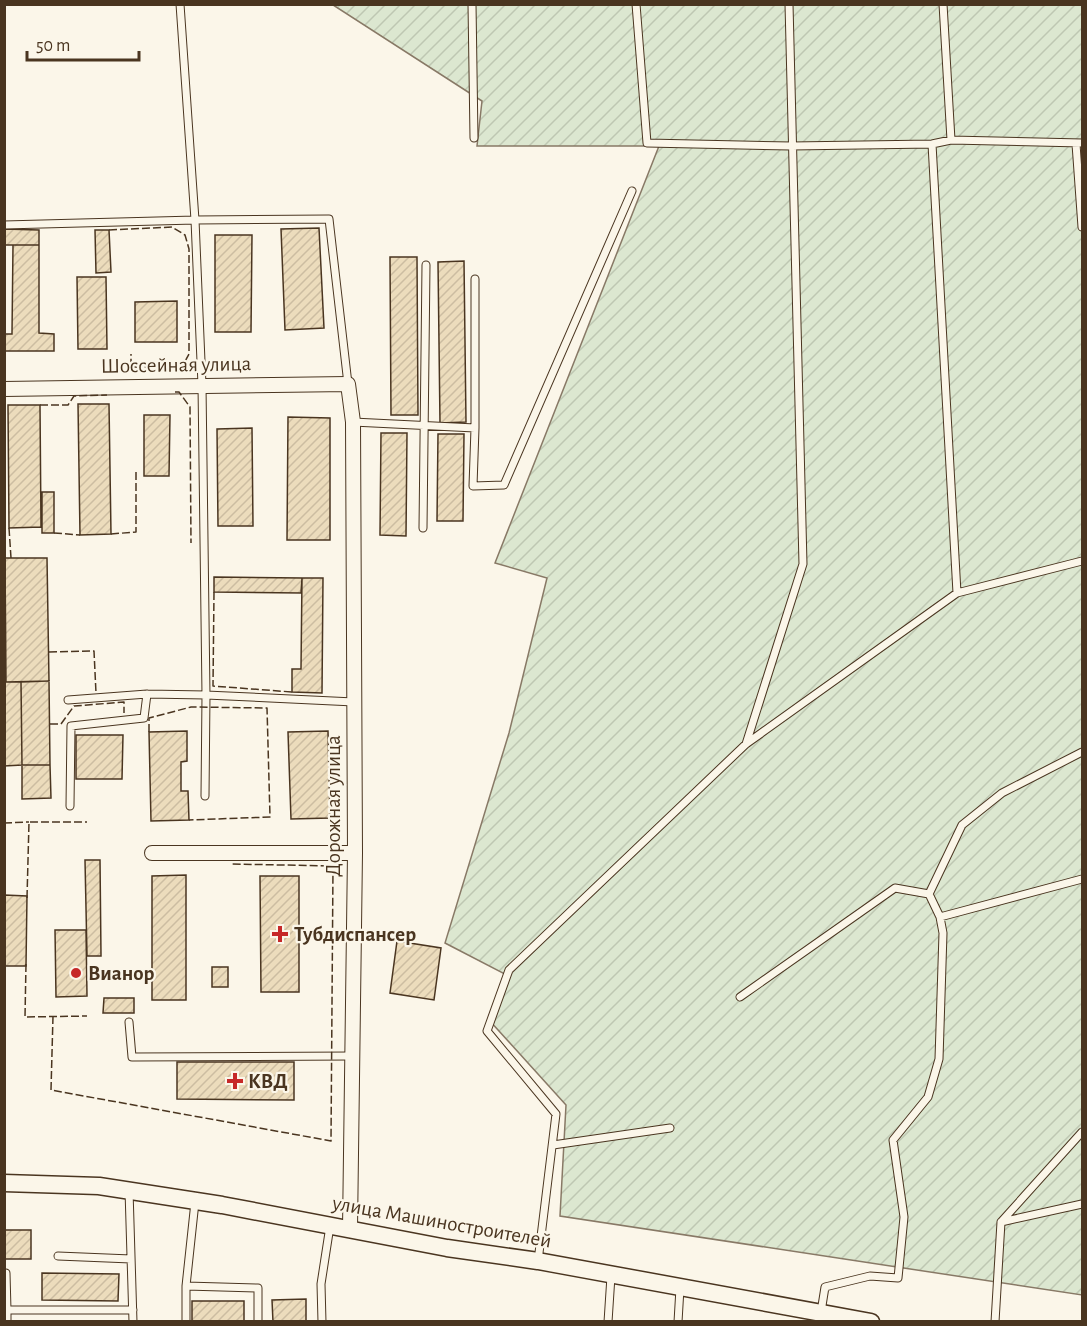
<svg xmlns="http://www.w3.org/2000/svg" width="1087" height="1326" font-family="'Alegreya Sans',sans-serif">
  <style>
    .garden { fill: url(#garden-furrows); stroke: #887966; stroke-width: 1.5 }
    .building { fill: url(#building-hatch); stroke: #4a3520; stroke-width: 1.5 }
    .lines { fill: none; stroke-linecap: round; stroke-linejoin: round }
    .service-casing { stroke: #4a3520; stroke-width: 9 }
    .minor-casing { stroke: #4a3520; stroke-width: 16 }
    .tertiary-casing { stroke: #4a3520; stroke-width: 19 }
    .service { stroke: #fbf6e9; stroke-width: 7 }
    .minor { stroke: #fbf6e9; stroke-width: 14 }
    .tertiary { stroke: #fbf6e9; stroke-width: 16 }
    .fence { stroke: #4a3520; stroke-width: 1.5; stroke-dasharray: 8 3; stroke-linecap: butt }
    .poi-dot { fill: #c62828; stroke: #fbf6e9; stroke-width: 2 }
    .labels { text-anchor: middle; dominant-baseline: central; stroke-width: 4.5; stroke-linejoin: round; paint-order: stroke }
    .street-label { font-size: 21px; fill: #4a3520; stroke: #fbf6e9 }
    .poi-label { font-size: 21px; font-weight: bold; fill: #4a3520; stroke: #fbf6e9; text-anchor: start }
  </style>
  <defs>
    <pattern id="garden-furrows" width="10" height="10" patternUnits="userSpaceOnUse" patternTransform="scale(1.5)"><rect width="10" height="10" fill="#dce7d0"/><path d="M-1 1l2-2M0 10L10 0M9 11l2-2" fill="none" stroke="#bec7b2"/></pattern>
    <pattern id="building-hatch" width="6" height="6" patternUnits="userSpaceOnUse" patternTransform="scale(1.5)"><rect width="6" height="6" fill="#ecdcbc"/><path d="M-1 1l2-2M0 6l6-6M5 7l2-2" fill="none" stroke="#ccbda1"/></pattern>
  </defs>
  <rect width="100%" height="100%" fill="#fbf6e9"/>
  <!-- garden -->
  <path class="garden" d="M333 5H1082V1295L560 1216 566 1105 489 1020 505 974 445 943 509 733 547 578 495 563 659 146H477L482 101Z"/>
  <!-- building -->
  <path class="building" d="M319 228 324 328 285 330 281 229Z
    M4 229 39 230V245H4Z
    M95 230H109L111 272 96 273Z
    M215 235H252L251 332H215Z
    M13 245H39V333L54 334V351H4V334H12Z
    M390 257H417L418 415H391Z
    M464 261 466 422 440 423 438 262Z
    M77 277H106L107 349H78Z
    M177 301V342H135V302Z
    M78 404H109L111 534 80 535Z
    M8 405H40L41 527 9 528Z
    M144 415H170L169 476H144Z
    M288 417 330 418V540H287Z
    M252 428 253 526H218L217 429Z
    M381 433H407L406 536 380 535Z
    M438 434H464L463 521H437Z
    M42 492H54V533H42Z
    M5 558H47L49 681 6 682Z
    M214 577 302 578 301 593 214 592Z
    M302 578H323L322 693 292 692V669H301Z
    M49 681 50 765H22L21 682Z
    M4 682H21L22 765 4 766Z
    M187 731V761L181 762V791H188L189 820 151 821 149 732Z
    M328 731 330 818 291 819 288 732Z
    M76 735H123L122 779H76Z
    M22 765H50L51 798 22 799Z
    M85 860H100L101 956H87Z
    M186 875V1000H152V876Z
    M260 876H299V992H261Z
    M4 895 27 896 26 966H4Z
    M55 930H86L87 996 56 997Z
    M397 941 441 948 434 1000 390 993Z
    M212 967H228V987H212Z
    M104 998H134V1013H103Z
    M177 1062H294V1100L177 1099Z
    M4 1230H31V1259H4Z
    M42 1273 119 1274 118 1301 42 1300Z
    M306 1299V1322H273L272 1300Z
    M192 1301H244V1322H192Z"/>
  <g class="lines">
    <!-- service casing -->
    <g class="service-casing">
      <path id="service" d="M180 4 195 220 329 219 348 384
        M472 4 474 138
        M636 4 647 143 791 146 932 144 951 140 1082 143
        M943 4 951 140
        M932 144 957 593
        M1076 144 1082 227
        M4 225 195 220 202 385 206 695 354 702
        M353 422 475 428V279
        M475 428 473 486 504 485 632 191
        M423 528 426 265
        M68 700 147 694 206 695 205 796
        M746 744 803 564 789 4
        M70 806 71 726 144 718 147 694
        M940 917 1082 879
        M740 997 895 888 929 894
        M129 1022 132 1057 352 1056
        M553 1145 670 1128
        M129 1190 133 1322
        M1001 1222 1082 1204
        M58 1256 131 1259
        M538 1261 556 1114 487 1031 509 970 746 744 957 593 1082 561
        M6 1273 7 1310
        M186 1286 258 1288V1322
        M821 1312 825 1287 870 1276 898 1278 904 1217 893 1140 928 1097 939 1059 943 933 940 917 929 894 962 825 1002 793 1082 752
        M7 1322V1310H133
        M186 1322V1286L195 1202
        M322 1322 321 1284 330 1226
        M608 1322 611 1276
        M678 1322 680 1288
        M995 1322 1001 1222 1082 1132"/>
    </g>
    <!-- minor casing -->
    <g class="minor-casing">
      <path id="minor" d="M4 389 348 384 353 422 355 853 350 1229
        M152 853H355"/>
    </g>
    <!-- tertiary casing -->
    <g class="tertiary-casing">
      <path id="tertiary" d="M4 1183 99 1186 222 1205 447 1248 538 1261 871 1322"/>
    </g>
    <!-- service -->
    <use href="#service" class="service"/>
    <!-- minor -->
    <use href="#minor" class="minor"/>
    <!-- tertiary -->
    <use href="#tertiary" class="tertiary"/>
    <!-- fence -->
    <path class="fence" d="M109 230 172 227 185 235 189 249V354L182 367H131V354
      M175 392H179L190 407 191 543
      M40 405H68L74 396 107 395
      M9 528 11 558
      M54 533 80 535
      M111 534 136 532V469
      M214 592 213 686 292 692
      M49 652 94 651 96 693
      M50 724H61L74 706 124 702V713
      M149 732V718L191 707 267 708 270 817 189 820
      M4 823 29 822
      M27 898 29 822H87
      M26 964 25 1017 87 1016
      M53 1016 51 1090 331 1141 333 866 232 864"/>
  </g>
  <!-- markers -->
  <g class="poi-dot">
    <path d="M277 925h6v6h6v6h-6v6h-6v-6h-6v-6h6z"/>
    <circle cx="76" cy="973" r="6"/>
    <path d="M232 1072h6v6h6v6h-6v6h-6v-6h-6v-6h6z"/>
  </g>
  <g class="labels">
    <!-- street labels -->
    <g class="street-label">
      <text transform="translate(176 365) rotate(-1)">Шоссейная улица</text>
      <text transform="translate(333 806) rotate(-90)">Дорожная улица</text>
      <text transform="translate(442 1222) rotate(10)">улица Машиностроителей</text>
    </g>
    <!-- poi labels -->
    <g class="poi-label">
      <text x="294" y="934">Тубдиспансер</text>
      <text x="88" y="973">Вианор</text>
      <text x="248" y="1081">КВД</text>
    </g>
  </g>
  <!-- border -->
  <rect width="1087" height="1326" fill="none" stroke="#4a3520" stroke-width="12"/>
  <!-- scale -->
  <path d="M27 51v9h112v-9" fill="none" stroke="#4a3520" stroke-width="3"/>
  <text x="36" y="51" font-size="18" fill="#4a3520" stroke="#fbf6e9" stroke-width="4.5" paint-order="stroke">50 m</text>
</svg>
